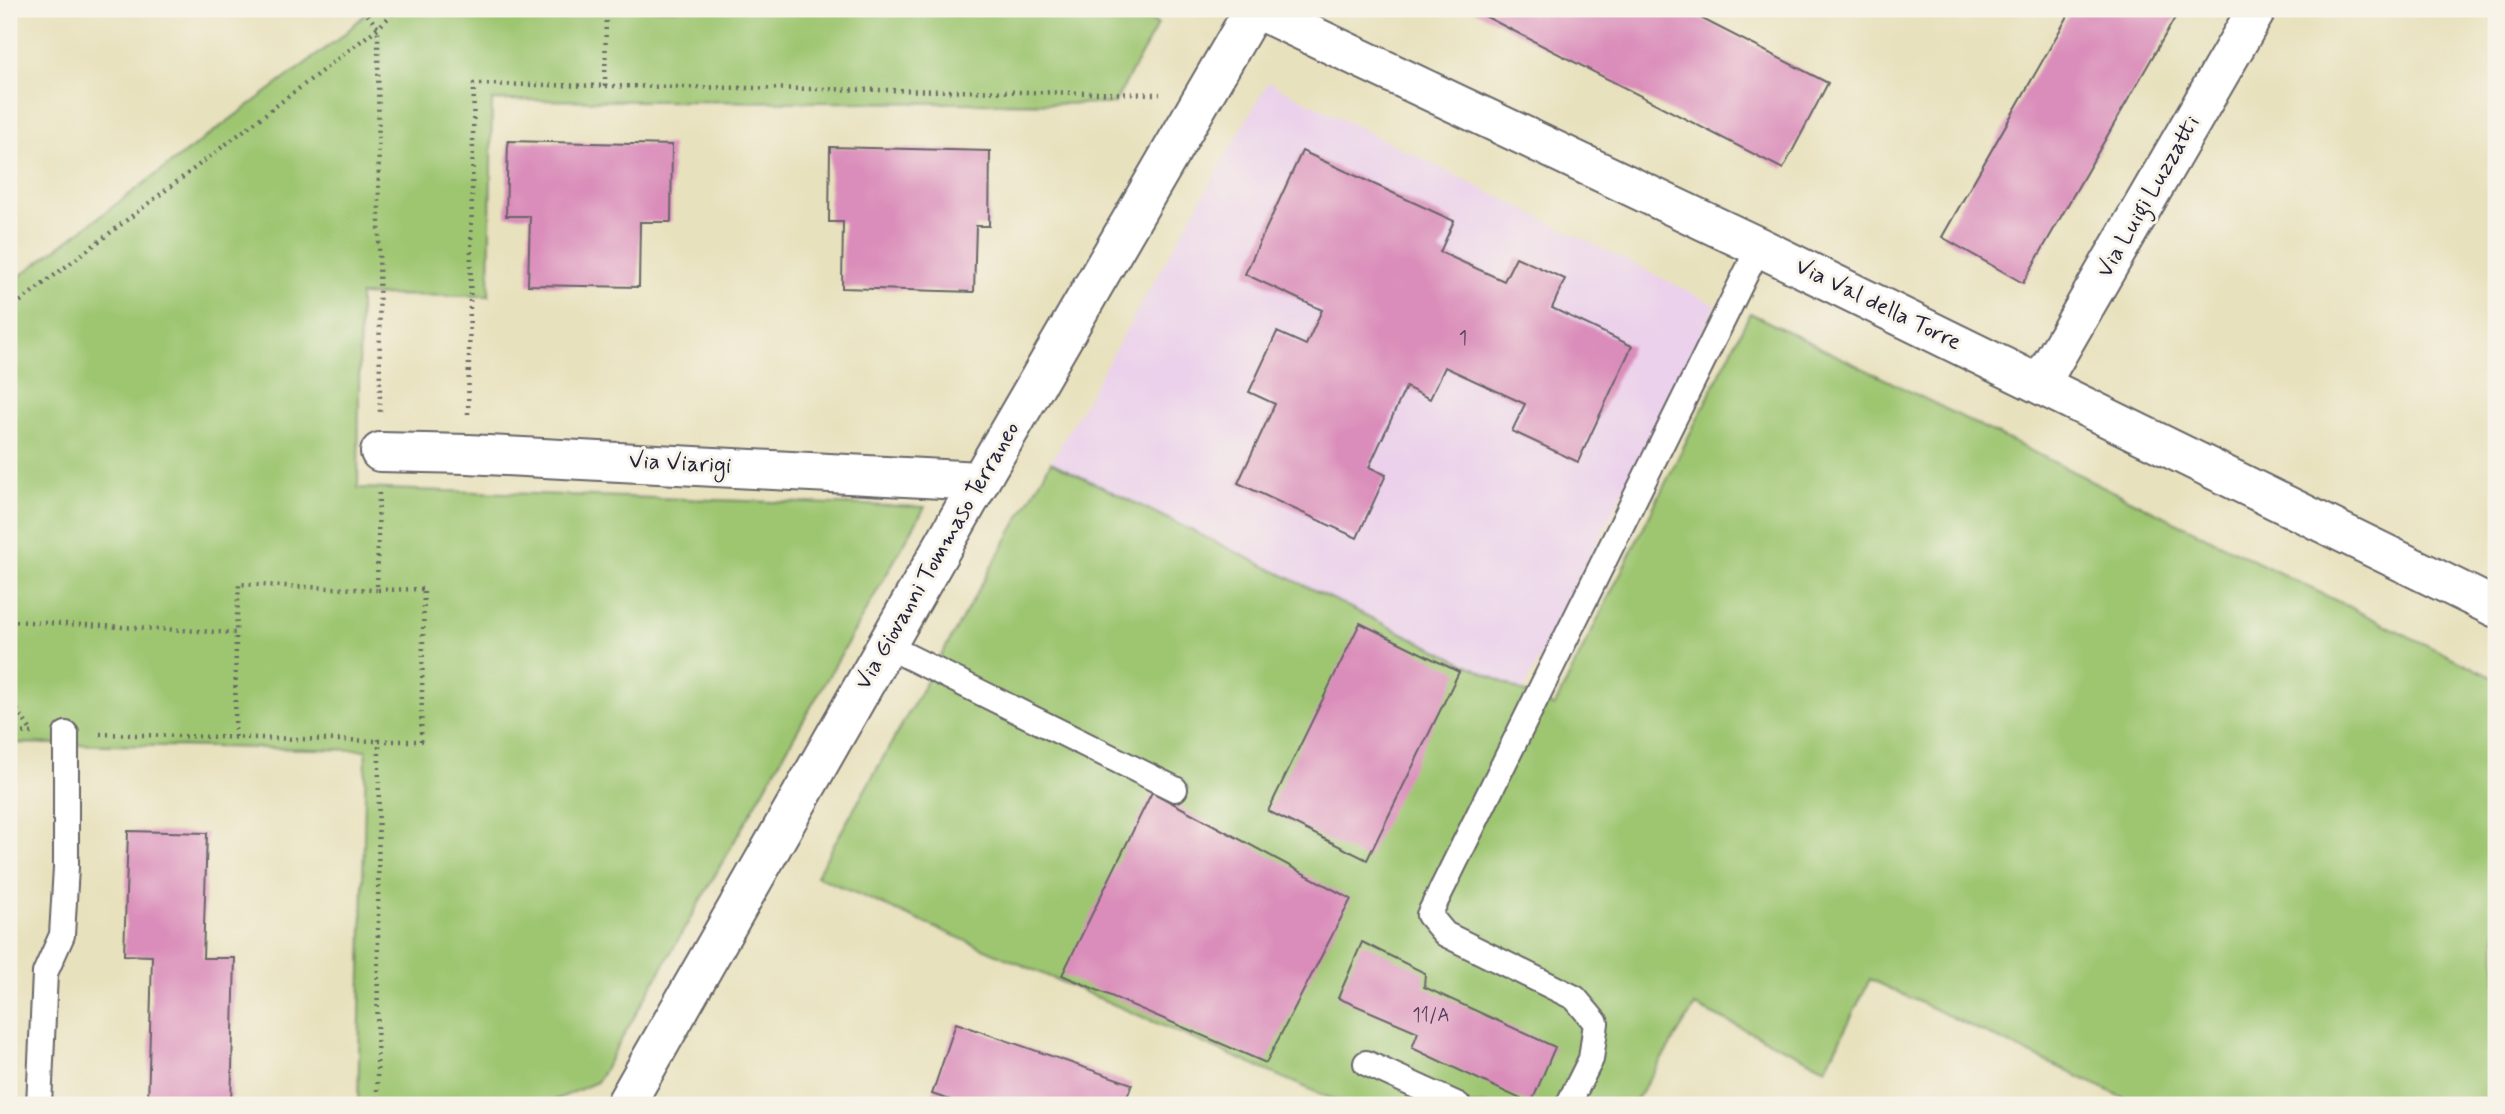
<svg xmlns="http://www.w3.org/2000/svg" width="2505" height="1114" font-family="Mynerve,sans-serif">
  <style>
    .built { fill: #ebd1eb }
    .green { fill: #9ec671; stroke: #607456; stroke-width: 2 }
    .building { fill: #da8dba }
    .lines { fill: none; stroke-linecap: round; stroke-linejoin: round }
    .lane-casing { stroke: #676568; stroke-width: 28 }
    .street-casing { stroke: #676568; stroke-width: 42 }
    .path { stroke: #676568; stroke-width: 4.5; stroke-dasharray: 2 5; stroke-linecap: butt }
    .lane { stroke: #fff; stroke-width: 24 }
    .street { stroke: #fff; stroke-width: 38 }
    .labels { text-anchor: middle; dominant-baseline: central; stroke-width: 6; stroke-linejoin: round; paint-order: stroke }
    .number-label { font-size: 19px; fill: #503d5b }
    .street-label { font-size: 23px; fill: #22223b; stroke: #f7f3e8 }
  </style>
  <rect width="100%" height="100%" fill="#f7f3e8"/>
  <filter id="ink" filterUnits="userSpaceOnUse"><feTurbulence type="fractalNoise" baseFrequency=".0143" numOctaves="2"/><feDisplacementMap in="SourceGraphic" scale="14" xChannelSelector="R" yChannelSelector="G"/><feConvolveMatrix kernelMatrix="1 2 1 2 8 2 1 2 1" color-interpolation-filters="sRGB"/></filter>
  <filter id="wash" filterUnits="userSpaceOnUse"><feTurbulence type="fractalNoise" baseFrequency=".00686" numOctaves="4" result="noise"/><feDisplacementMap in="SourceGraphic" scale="28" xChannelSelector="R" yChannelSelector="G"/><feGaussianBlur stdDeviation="1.57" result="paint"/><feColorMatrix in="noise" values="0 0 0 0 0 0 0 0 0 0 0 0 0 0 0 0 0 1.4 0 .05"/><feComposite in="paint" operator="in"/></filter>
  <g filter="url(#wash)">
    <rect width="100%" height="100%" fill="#e8e1bd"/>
    <!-- built -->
    <path class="built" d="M1268 82 1716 305 1522 693 1051 462Z"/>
    <!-- green -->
    <path class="green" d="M371 9H1126L1158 24 1114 104 492 100 489 296 360 295 358 488 925 507 597 1082 544 1105H358L366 750 9 743V284L341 37Z
      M1750 313 2496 679V1105H2147L2122 1097 1870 979 1826 1068 1695 1006 1633 1105H1346L816 876 1051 462 1554 707Z"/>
    <g id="blocks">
      <!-- building -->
      <path class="building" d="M1471 9H1683L1828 83 1783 169Z
        M2072 9H2180L2023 283 1942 237Z
        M508 141 672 145 671 222H640L639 287 528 285 530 216H506Z
        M830 147 990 151 989 226H976L974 292 842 288 843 222H829Z
        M1302 151 1454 221 1440 252 1504 281 1516 257 1565 279 1552 308 1632 346 1578 462 1512 431 1525 404 1445 367 1430 399 1406 387 1369 467 1386 475 1357 538 1238 483 1275 404 1249 392 1277 332 1306 345 1322 310 1245 274Z
        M1360 623 1459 672 1367 860 1268 811Z
        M1152 792 1351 899 1266 1063 1062 975Z
        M128 831 207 833 203 958H235L231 1105H148L152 956 124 955Z
        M1362 942 1425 973 1424 987 1555 1047 1531 1104 1412 1048 1418 1032 1338 998Z
        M956 1023 1132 1084 1124 1105H965L932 1094Z"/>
    </g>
  </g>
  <g filter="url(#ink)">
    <use href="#blocks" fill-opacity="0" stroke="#676568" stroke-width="2"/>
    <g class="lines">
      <!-- lane casing -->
      <g class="lane-casing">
        <path id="lane" d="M887 646 1175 789
          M1366 1063 1458 1105
          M39 1105 45 973 62 935 66 867V734
          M1568 1105 1591 1059 1596 1023 1575 998 1445 934 1429 915 1759 247"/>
      </g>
      <!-- street casing -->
      <g class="street-casing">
        <path id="street" d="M1256 9 1759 247 2496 608
          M2040 384 2257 9
          M380 452 468 454 980 481
          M625 1105 980 481 1254 9"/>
      </g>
      <!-- path -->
      <path class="path" d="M363 9 378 28 380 412
        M605 86 606 9
        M9 310 378 28 397 9
        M468 414 474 84 1160 94
        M9 621 236 633 239 584 377 590
        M9 698 32 732
        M9 732 32 733
        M100 734 379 741
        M235 737 236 633
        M377 1105 379 741H421L424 589 377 590 379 491"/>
      <!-- lane -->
      <use href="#lane" class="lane"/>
      <!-- street -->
      <use href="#street" class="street"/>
    </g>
  </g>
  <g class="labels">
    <!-- number labels -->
    <g class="number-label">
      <text x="1463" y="338">1</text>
      <text x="1431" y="1015">11/A</text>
    </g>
    <!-- street labels -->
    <g class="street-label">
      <text transform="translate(2149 197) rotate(-60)">Via Luigi Luzzatti</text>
      <text transform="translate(1878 305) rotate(26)">Via Val della Torre</text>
      <text transform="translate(680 464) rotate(3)">Via Viarigi</text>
      <text transform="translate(938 556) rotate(-60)">Via Giovanni Tommaso Terraneo</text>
    </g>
  </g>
  <!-- margin -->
  <rect width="2505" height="1114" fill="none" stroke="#f7f3e8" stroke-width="35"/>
</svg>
